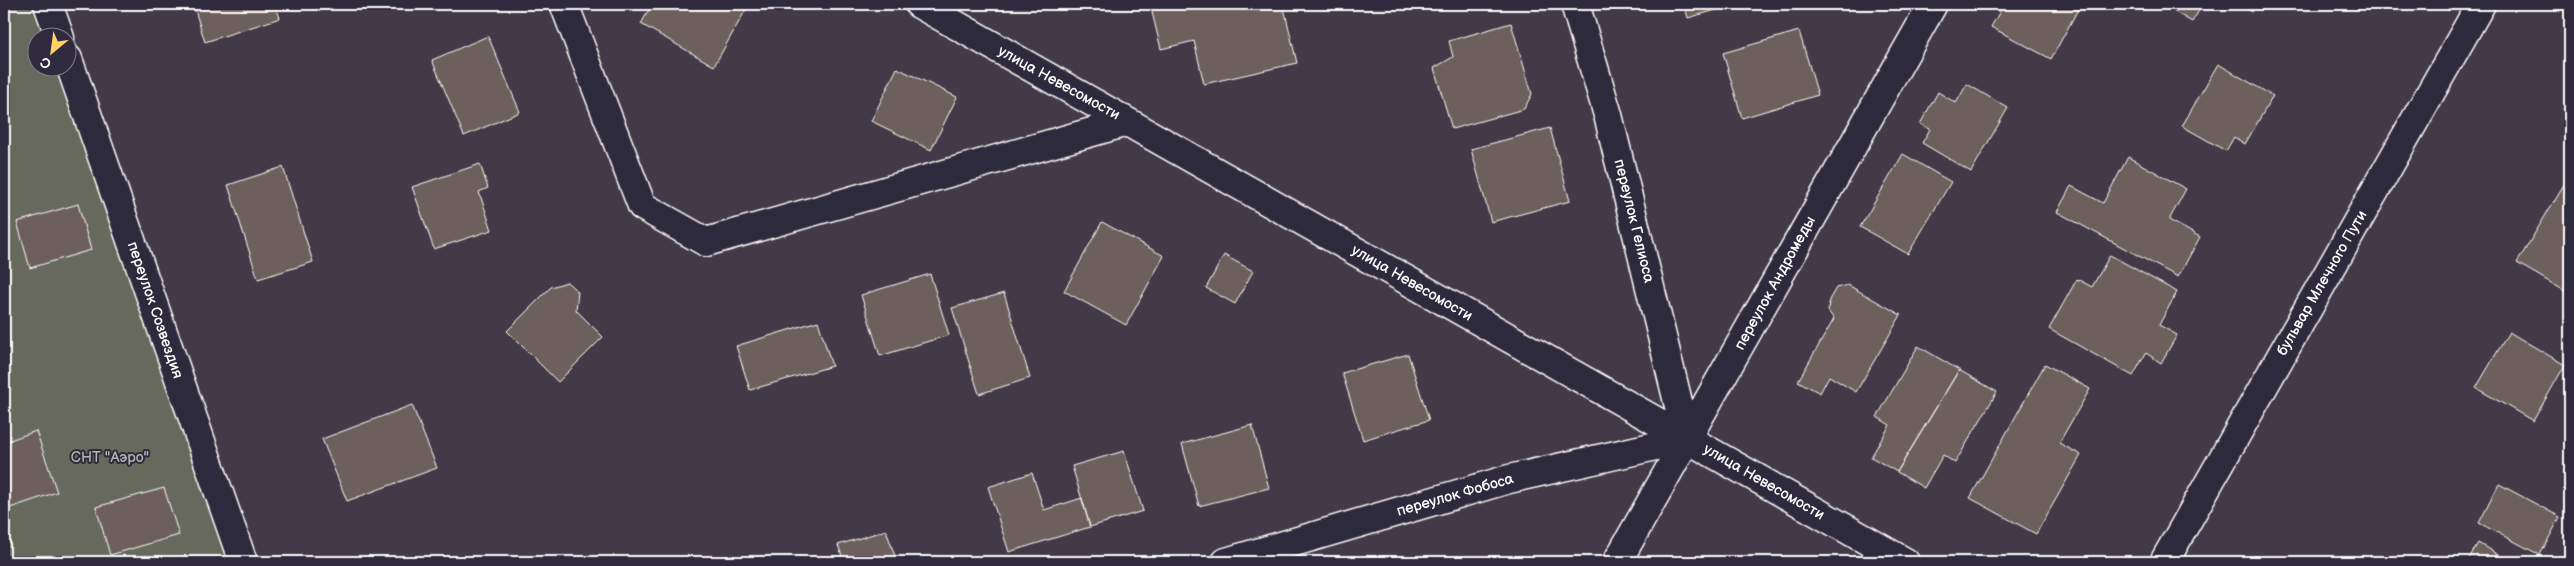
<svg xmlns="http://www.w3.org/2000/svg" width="2574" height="566" font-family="'Balsamiq Sans',sans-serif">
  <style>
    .green { fill: #66695b; stroke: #b2b4ad; fill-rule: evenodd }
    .building { fill: #6d605b; stroke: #fff }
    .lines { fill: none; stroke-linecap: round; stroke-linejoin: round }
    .minor-casing { stroke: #fff; stroke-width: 31 }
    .minor { stroke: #2f2a3d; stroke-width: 28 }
    .labels { text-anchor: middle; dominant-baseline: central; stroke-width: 4; stroke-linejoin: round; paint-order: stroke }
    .street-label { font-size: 15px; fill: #fff; stroke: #2f2a3d }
    .park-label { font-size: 15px; fill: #b2b4ad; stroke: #2f2a3d }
  </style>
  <rect width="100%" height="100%" fill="#423a46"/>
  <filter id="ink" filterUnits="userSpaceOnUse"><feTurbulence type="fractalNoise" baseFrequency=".02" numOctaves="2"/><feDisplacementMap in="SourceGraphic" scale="10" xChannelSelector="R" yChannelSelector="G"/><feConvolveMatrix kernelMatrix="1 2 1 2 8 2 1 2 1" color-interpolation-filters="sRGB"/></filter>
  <g filter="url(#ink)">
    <!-- green -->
    <path class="green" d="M4 4H62L258 562H4ZM38 38H68V68H38Z"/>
    <!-- building -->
    <path class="building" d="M193 4H275L280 18 205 42Z
      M652 4H749L714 66 641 24Z
      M1150 4H1283L1297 63 1204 84 1194 41 1161 49Z
      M1684 4H1722L1723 8 1688 18Z
      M2004 4H2081L2051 59 1991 27Z
      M2161 4H2203L2192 22Z
      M2239 4H2257L2252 12Z
      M1511 23 1532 94 1524 109 1452 129 1434 68 1453 57 1449 41Z
      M1799 31 1818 95 1742 118 1723 53Z
      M488 36 520 112 464 136 432 60Z
      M2218 64 2273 96 2245 144 2234 137 2226 151 2182 126Z
      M897 68 957 97 931 150 871 121Z
      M1967 84 2008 108 1971 172 1922 143 1930 129 1920 124 1938 92 1956 103Z
      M1550 128 1570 201 1491 222 1471 149Z
      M1903 154 1951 182 1908 254 1860 227Z
      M2128 157 2186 189 2169 220 2200 237 2178 277 2057 212 2071 186 2103 203Z
      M480 164 488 188 479 192 492 230 434 249 412 187Z
      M283 167 313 262 258 279 228 185Z
      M2566 181 2570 183V294L2517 263Z
      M78 204 91 250 30 268 17 222Z
      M1102 222 1164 256 1126 325 1064 291Z
      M1224 255 1253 271 1235 304 1206 288Z
      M2110 255 2177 292 2159 325 2177 335 2161 363 2146 353 2133 376 2049 329 2077 279 2092 287Z
      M930 274 949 335 880 356 861 295Z
      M567 282 578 292 576 310 603 337 558 382 507 331 551 287Z
      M1848 285 1901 315 1856 392 1829 376 1820 393 1798 381 1834 319 1828 311 1829 300 1836 288Z
      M1004 293 1030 378 979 394 952 308Z
      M818 321 832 366 750 390 736 346Z
      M2509 332 2565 365 2533 421 2476 388Z
      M1918 346 1959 370 1897 472 1871 457 1890 425 1877 417Z
      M1408 354 1429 420 1363 440 1342 373Z
      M2045 364 2090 389 2059 443 2081 455 2036 534 1970 498Z
      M1959 370 1997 392 1955 463 1943 455 1924 488 1897 472Z
      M412 405 437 468 347 501 322 439Z
      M1252 425 1269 488 1199 506 1182 444Z
      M36 431 57 492 4 510V442Z
      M1124 451 1143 511 1090 527 1072 466Z
      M1032 473 1044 510 1082 498 1090 527 1009 552 988 487Z
      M2499 484 2560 517 2540 555 2479 523Z
      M164 488 179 535 110 555 96 507Z
      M886 530 897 562H844L838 545Z
      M2478 543 2510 562H2467Z"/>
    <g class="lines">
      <!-- minor casing -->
      <g class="minor-casing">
        <path id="minor" d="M48 4 60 38
          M564 4 642 206 706 242 1127 122
          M919 4 1905 562
          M68 59 243 562
          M1226 562 1509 479 1687 439 1608 115 1575 4
          M1617 562 1933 4
          M2164 562 2481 4"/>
      </g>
      <!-- minor -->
      <use href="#minor" class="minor"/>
    </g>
  </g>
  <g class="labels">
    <!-- street labels -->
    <g class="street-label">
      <text transform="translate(1059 83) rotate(29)">улица Невесомости</text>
      <text transform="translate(1634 221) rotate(76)">переулок Гелиоса</text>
      <text transform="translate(1412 283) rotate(30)">улица Невесомости</text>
      <text transform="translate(1775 283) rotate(-61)">переулок Андромеды</text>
      <text transform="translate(2322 283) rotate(-60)">бульвар Млечного Пути</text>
      <text transform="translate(155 310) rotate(71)">переулок Созвездия</text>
      <text transform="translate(1764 482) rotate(30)">улица Невесомости</text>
      <text transform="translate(1455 495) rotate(-16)">переулок Фобоса</text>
    </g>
    <!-- park labels -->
    <g class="park-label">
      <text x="110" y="457">СНТ "Аэро"</text>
    </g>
  </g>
  <!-- margin -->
  <rect width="2574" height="566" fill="none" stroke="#2f2a3d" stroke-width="20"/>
  <rect x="10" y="10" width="2554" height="546" fill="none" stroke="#fff" stroke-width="2" filter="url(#ink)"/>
  <!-- north arrow -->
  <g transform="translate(52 52) rotate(209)"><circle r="24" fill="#2f2a3d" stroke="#827f8b"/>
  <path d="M0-4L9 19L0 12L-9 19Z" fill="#ffd166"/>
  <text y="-8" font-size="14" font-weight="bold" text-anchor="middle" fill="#ffffff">С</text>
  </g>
</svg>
